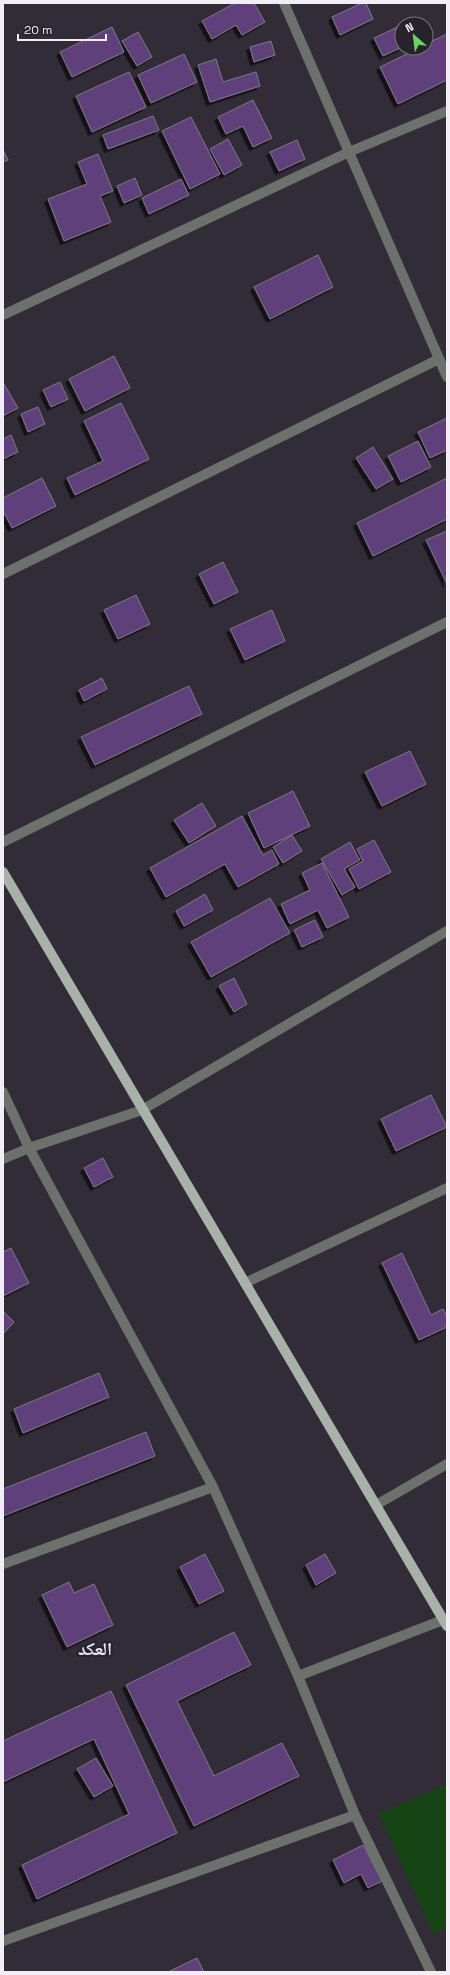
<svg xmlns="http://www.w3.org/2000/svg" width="450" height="1975" font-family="'Space Grotesk','Noto Naskh Arabic',sans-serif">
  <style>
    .green { fill: #164415 }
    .building { fill: #5f417a; stroke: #7e7884; filter: url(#shadow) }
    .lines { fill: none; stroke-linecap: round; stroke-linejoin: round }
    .street { stroke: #6c716c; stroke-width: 10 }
    .primary { stroke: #a9b2a9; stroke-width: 10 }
    .labels { text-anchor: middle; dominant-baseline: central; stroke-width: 4; stroke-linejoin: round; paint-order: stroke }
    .district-label { font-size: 18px; font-weight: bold; fill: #e7e1ef; stroke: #27232d }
  </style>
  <defs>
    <filter id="shadow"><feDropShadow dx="-3.5" dy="3.5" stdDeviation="0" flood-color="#0009"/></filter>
  </defs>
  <rect width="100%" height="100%" fill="#312c37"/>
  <!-- green -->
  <path class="green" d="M447 1784V1928L433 1934 379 1814Z"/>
  <!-- building -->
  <path class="building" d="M235 3H254L265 22 242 35 236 25 212 39 202 21Z
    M362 3H366L373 19 340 35 332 17Z
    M416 18 419 24H404Z
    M402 25V47L383 56 374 38Z
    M112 27 124 52 72 77 60 52Z
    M138 32 152 57 137 66 122 41Z
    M447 34V80L398 104 380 67 419 48H426V44Z
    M271 41 275 55 254 62 250 47Z
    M184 54 197 82 151 103 138 75Z
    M216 59 223 82 256 72 260 86 210 102 198 65Z
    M129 72 146 107 92 132 76 96Z
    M253 100 272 138 253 147 243 126 226 134 218 117Z
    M153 116 159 130 108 149 103 135Z
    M191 117 220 174 190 189 162 131Z
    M228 139 242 165 224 175 210 149Z
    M297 140 305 159 279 171 270 152Z
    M3 150 8 160 3 162Z
    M98 154 113 191 100 196 111 222 64 241 48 199 87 184 78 162Z
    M135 178 142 195 124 203 117 186Z
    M181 179 189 195 149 214 142 198Z
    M318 255 333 287 270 319 254 287Z
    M114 356 130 388 85 411 69 379Z
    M60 382 68 399 51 407 43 390Z
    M4 384 18 408 3 416V385Z
    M121 403 149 459 75 495 67 478 103 461 84 421Z
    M38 407 45 424 28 432 21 414Z
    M447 418V450L430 458 418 432Z
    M11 435 18 452 3 459V439Z
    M418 441 431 467 401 482 388 456Z
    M373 447 393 479 376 489 356 458Z
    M42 478 56 506 12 528 3 511V498Z
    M447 478V519L373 556 357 523Z
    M447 531V584L426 540Z
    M223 562 238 592 214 604 199 574Z
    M136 595 150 624 118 639 104 610Z
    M272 610 285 641 245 660 230 629Z
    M102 678 107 689 84 701 79 690Z
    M189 686 202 714 95 765 81 737Z
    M410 751 426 784 382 806 365 772Z
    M293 791 310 826 264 848 248 813Z
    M202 803 216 826 189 843 174 820Z
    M242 816 263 855 272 850 279 864 238 887 225 864 166 897 150 868Z
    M292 835 302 851 283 863 273 847Z
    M374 840 391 872 359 889 349 869 363 861 357 849Z
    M350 842 360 860 344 869 355 887 342 895 321 859Z
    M322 863 349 917 327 928 318 910 290 924 281 904 310 890 302 873Z
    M205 894 213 910 184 926 176 911Z
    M270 898 290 933 211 977 191 942Z
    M315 920 323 937 302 947 294 930Z
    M234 978 247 1004 234 1012 219 986Z
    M431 1095 447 1127 396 1151 381 1119Z
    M103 1158 113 1177 94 1187 84 1168Z
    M11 1248 29 1283 3 1296V1252Z
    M402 1253 431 1315 443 1309 447 1316V1327L419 1340 382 1263Z
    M3 1311 14 1322 3 1334Z
    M99 1373 109 1397 23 1433 14 1409Z
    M146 1432 155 1456 3 1516V1489Z
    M205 1554 224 1591 199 1604 180 1567Z
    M325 1554 336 1573 316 1585 306 1565Z
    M69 1582 74 1593 94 1584 113 1625 67 1647 42 1595Z
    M234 1632 251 1665 177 1701 214 1776 282 1743 299 1776 194 1826 126 1685Z
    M111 1691 177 1833 37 1899 22 1865 129 1814 94 1739 3 1782V1741Z
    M96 1758 113 1786 94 1797 77 1769Z
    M363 1845 382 1881 368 1888 361 1874 344 1883 333 1860Z
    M197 1958 204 1972H168Z"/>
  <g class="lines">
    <!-- street -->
    <path class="street" d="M284 3 447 377
      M3 315 349 152 447 111
      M3 574 439 359
      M3 842 447 622
      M3 1092 29 1148 213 1487 298 1676 355 1815 431 1972
      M3 1159 29 1148 142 1110 447 931
      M245 1283 447 1188
      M376 1505 447 1464
      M3 1564 213 1487
      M298 1676 443 1620
      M3 1941 355 1815"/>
    <!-- primary -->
    <path class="primary" d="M3 872 447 1626"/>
  </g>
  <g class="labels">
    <!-- district labels -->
    <g class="district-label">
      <text x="95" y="1648">العكد</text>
    </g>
  </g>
  <!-- border -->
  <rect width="450" height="1975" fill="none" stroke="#f2eef5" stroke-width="8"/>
  <!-- north arrow -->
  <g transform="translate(414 36) rotate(332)"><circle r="19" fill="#27232d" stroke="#78747d"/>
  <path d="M0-3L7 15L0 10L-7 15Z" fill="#68d465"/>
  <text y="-6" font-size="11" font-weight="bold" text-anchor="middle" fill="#f2eef5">N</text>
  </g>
  <!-- scale -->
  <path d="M18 34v6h88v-6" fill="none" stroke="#f2eef5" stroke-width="2"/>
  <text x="24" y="34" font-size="12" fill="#f2eef5" stroke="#27232d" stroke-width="3" paint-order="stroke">20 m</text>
</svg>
